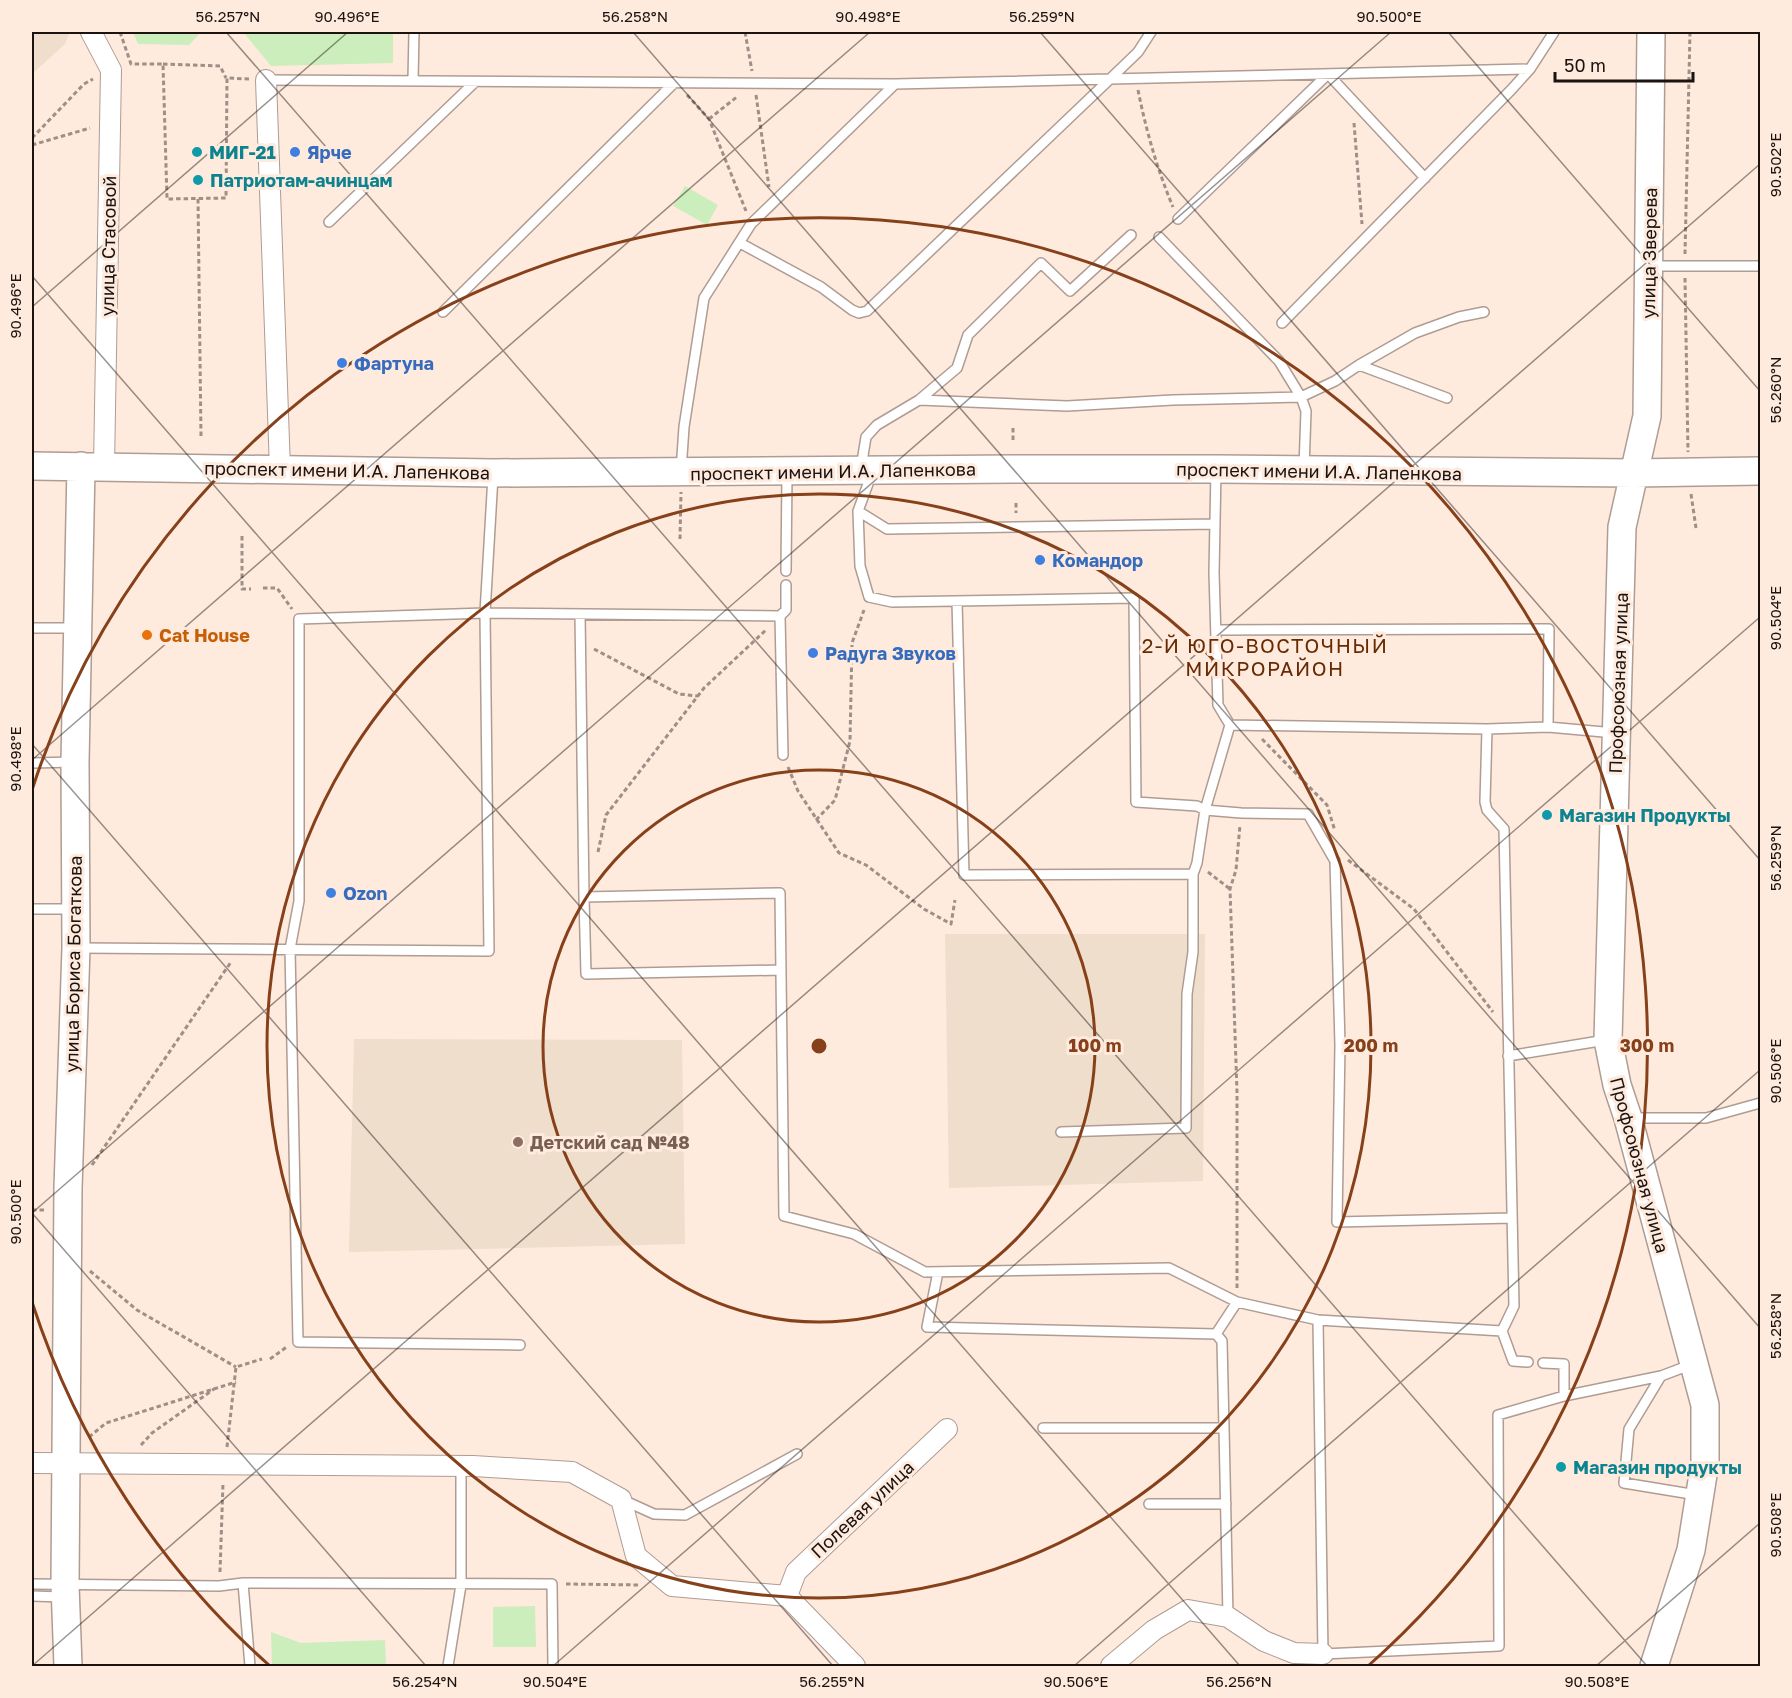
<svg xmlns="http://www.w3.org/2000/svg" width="1792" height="1698" font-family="'Golos Text',sans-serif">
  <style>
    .education { fill: #efdecc }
    .green { fill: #ccedbc }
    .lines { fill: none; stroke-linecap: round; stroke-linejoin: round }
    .lane-casing { stroke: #af9c92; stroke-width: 12 }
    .street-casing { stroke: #af9c92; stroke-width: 22 }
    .secondary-casing { stroke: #af9c92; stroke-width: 30 }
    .path { stroke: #9e8f87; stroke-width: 3; stroke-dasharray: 4.5 3; stroke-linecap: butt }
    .lane { stroke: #fff; stroke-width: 9 }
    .street { stroke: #fff; stroke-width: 20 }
    .secondary { stroke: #fff; stroke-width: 27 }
    .ticks { fill: none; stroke: #1a1310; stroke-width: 1.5; stroke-opacity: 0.45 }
    .ring { fill: none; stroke: #86411a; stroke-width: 3 }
    .culture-dot { fill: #0f9aa8; stroke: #ffeade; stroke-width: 2 }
    .shop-dot { fill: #3f7fe0; stroke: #ffeade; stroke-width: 2 }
    .food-dot { fill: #e8710a; stroke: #ffeade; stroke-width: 2 }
    .education-dot { fill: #8d6e63; stroke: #ffeade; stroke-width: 2 }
    .labels { text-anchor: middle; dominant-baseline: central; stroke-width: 6; stroke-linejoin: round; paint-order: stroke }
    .culture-label { font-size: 18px; font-weight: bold; fill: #0d838f; stroke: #ffeade; text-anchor: start }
    .shop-label { font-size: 18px; font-weight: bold; fill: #366cbe; stroke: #ffeade; text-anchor: start }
    .street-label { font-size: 18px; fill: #1a1310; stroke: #ffeade }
    .food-label { font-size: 18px; font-weight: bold; fill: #c56008; stroke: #ffeade; text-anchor: start }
    .education-label { font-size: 18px; font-weight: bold; fill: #785e54; stroke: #ffeade; text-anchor: start }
    .neighbourhood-label { font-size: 20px; letter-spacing: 1.5px; fill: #682a02; stroke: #ffeade }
    .centre { fill: #86411a; stroke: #ffeade; stroke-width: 3 }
    .ring-label { font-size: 18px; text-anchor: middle; font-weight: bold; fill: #86411a; stroke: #ffeade; stroke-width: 6; stroke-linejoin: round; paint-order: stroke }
    .neatline { fill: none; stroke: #1a1310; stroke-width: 2 }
    .ticks-label { font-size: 15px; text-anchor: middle; fill: #1a1310 }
  </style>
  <rect width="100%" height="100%" fill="#ffeade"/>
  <!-- education -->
  <path class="education" d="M32 32H70L65 44 32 74Z
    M945 934H1205L1203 1181 949 1188Z
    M354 1039 682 1040 685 1244 349 1252Z"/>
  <!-- green -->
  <path class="green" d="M133 32H201L189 45 138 44Z
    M243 32H393V63L271 66Z
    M685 186 718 205 707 225 673 206Z
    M535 1606 536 1647H493V1607Z
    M271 1632 301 1643 385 1640 386 1666H272Z"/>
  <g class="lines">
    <!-- lane casing -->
    <g class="lane-casing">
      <path id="lane" d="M266 80 895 84 1110 79 1138 52 1151 32
        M413 80 414 32
        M1178 219 1328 74 1425 178
        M329 222 475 82
        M1159 237 1279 361 1301 397 1306 411 1304 468
        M740 243 821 287 852 310 859 313 867 311 1110 79 1530 69
        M1652 266H1760
        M443 312 675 82
        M1282 323 1511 90 1530 69 1554 32
        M1359 365 1447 398
        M919 400 957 368 968 335 1041 263 1070 291 1131 235
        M861 468 866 437 877 425 919 400 1067 406 1173 400 1301 397 1335 381 1359 365 1415 333 1459 317 1484 312
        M1216 470 1214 573 1218 705 1230 725 1487 729 1548 727 1615 733
        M681 471 684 427 704 298 751 224 895 84
        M872 473 858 511 860 566 869 597 892 602 1134 598 1136 802 1197 806 1205 810 1197 863 1193 874 964 875 957 601
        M858 511 887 529 1214 524
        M786 571 787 474
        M580 614 584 897 780 893 784 1216 854 1234 925 1272 1169 1268 1237 1302 1318 1320 1502 1331 1514 1306 1504 829 1487 810 1485 802 1487 729
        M780 616 786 610V585
        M32 628H74
        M1216 630 1549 629 1548 727
        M1230 725 1205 810 1241 813 1308 814 1335 861 1340 1045 1337 1222 1512 1218
        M32 763 74 762
        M584 897 586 974 781 970
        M32 909H74
        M77 948C215 948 351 951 489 951L485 613 493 476
        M1508 1056 1606 1040
        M1631 1118H1706L1760 1103
        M1061 1132 1186 1128 1187 994 1193 952V874
        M938 1272 927 1327 1216 1334 1237 1302
        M1318 1320 1323 1654 1499 1646 1498 1415 1564 1396 1661 1376 1690 1365
        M1502 1331 1513 1361 1528 1362
        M520 1345 298 1342 290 949 299 901V619L485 613 780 616 783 755
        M1543 1363 1564 1364V1396
        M1661 1376 1629 1429 1624 1483 1697 1495
        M1043 1428H1224L1222 1341 1216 1334
        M1224 1428 1228 1617
        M623 1500 654 1514 685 1515 797 1454
        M1149 1504H1226
        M243 1583 250 1666
        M32 1584 219 1586 243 1583 552 1584 553 1666
        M32 1596 62 1597
        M448 1666 461 1585V1465"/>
    </g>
    <!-- street casing -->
    <g class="street-casing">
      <path id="street" d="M91 32 111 70 104 466
        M266 80 280 469
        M32 1463 473 1466 572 1472 621 1499 636 1556 672 1586 787 1596 855 1666
        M787 1596 796 1572 947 1429
        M1111 1666 1154 1630 1188 1610 1228 1617 1264 1641 1294 1653 1323 1654"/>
    </g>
    <!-- secondary casing -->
    <g class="secondary-casing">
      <path id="secondary" d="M1651 32 1647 416 1622 527 1608 1040 1617 1085 1628 1118 1705 1405V1462L1691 1550 1654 1666
        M32 466 493 473 1014 469H1216L1634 473 1760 471
        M68 1666 65 1585 68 1188 76 948 75 762 81 466"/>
    </g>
    <!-- path -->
    <path class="path" d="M120 32 131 64H163L167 199 226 198 227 78 249 79
      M745 32 752 71
      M163 64 220 66 226 78
      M1138 90C1146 130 1157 169 1173 207
      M687 95 709 119 746 211
      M756 95 769 187
      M709 119 738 96
      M1354 123 1362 224
      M32 138 84 84 93 79
      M32 145 90 128
      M198 199 201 436
      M1685 254 1690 32
      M1685 278 1688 452
      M1013 428V443
      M1691 494 1696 528
      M1016 503V513
      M242 536V589H251
      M680 539 681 492
      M263 588H277L292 609
      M594 649 679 694 698 696
      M1262 739 1327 805 1335 831
      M788 767 798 791 839 853 866 865 924 909 951 924 955 900
      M816 820 835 800 850 741 852 643 864 610
      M598 852 606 815 704 688 767 629
      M1348 860 1414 909 1493 1012
      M1208 872 1230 889
      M92 1165 231 962
      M32 1210H45
      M90 1271 137 1310 236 1367
      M1237 1288V1092L1230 889 1236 870 1240 825
      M270 1359 288 1346
      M89 1437 106 1423 236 1382
      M141 1445 152 1433 214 1389
      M227 1447 236 1367 262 1359
      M220 1572 223 1483
      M566 1584 640 1585"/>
    <!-- lane -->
    <use href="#lane" class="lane"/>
    <!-- street -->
    <use href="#street" class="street"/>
    <!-- secondary -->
    <use href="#secondary" class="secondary"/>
  </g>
  <!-- ticks -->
  <path class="ticks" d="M226 32 1647 1666M633 32 1760 1328M1040 32 1760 860M1448 32 1760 391M32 276 1240 1666M32 307 348 32M32 744 833 1666M32 760 870 32M32 1213 1391 32M32 1213 426 1666M32 1666 1760 164M553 1666 1760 617M1074 1666 1760 1070M1596 1666 1760 1523"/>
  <!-- distance rings -->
  <g class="ring">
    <circle cx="819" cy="1046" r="276"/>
    <circle cx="819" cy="1046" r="552"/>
    <path d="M270 1666A828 828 0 0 1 32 1302M32 790A828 828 0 1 1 1368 1666"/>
  </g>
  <!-- markers -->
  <g class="culture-dot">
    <circle cx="197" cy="152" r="6"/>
    <circle cx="198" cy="180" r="6"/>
    <circle cx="1547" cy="815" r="6"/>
    <circle cx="1561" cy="1467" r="6"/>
  </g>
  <g class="shop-dot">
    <circle cx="295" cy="152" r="6"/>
    <circle cx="342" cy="363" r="6"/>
    <circle cx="1040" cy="560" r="6"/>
    <circle cx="813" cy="653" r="6"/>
    <circle cx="331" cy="893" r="6"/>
  </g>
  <circle class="food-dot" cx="147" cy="635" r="6"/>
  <circle class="education-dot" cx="518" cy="1142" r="6"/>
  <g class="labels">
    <!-- culture labels -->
    <g class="culture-label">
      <text x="209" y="152">МИГ-21</text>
      <text x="210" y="180">Патриотам-ачинцам</text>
      <text x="1559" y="815">Магазин Продукты</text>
      <text x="1573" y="1467">Магазин продукты</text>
    </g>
    <!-- shop labels -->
    <g class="shop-label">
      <text x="307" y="152">Ярче</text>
      <text x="354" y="363">Фартуна</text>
      <text x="1052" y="560">Командор</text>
      <text x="825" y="653">Радуга Звуков</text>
      <text x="343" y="893">Ozon</text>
    </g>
    <!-- street labels -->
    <g class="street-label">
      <text transform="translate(108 246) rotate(-89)">улица Стасовой</text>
      <text transform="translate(1649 253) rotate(-89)">улица Зверева</text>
      <text transform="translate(347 470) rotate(1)">проспект имени И.А. Лапенкова</text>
      <text transform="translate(833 471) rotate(-1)">проспект имени И.А. Лапенкова</text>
      <text transform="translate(1319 471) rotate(1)">проспект имени И.А. Лапенкова</text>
      <text transform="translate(1618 683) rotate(-88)">Профсоюзная улица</text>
      <text transform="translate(73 964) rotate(-89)">улица Бориса Богаткова</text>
      <text transform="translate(1640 1165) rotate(75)">Профсоюзная улица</text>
      <text transform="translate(862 1509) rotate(-43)">Полевая улица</text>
    </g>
    <!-- food labels -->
    <g class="food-label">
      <text x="159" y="635">Cat House</text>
    </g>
    <!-- education labels -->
    <g class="education-label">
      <text x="530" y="1142">Детский сад №48</text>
    </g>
    <!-- neighbourhood labels -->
    <g class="neighbourhood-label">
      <text x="1265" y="645">2-Й ЮГО-ВОСТОЧНЫЙ<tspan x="1265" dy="23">МИКРОРАЙОН</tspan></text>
    </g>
  </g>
  <circle cx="819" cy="1046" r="9" class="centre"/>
  <g class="ring-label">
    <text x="1095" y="1052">100 m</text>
    <text x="1371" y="1052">200 m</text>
    <text x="1647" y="1052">300 m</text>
  </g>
  <!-- border -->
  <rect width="1792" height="1698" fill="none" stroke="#ffeade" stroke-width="66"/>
  <!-- scale -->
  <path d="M1555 72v9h138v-9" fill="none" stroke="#1a1310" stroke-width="3"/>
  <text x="1564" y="72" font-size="18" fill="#1a1310" stroke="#ffeade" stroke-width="4.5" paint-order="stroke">50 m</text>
  <rect x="33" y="33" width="1726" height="1632" class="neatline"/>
  <g class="ticks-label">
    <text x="228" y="22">56.257°N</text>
    <text x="347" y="22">90.496°E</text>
    <text x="635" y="22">56.258°N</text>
    <text x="868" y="22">90.498°E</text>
    <text x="1042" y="22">56.259°N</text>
    <text x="1389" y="22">90.500°E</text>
    <text transform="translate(1776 165) rotate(-90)" y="5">90.502°E</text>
    <text transform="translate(16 306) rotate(-90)" y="5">90.496°E</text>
    <text transform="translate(1776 390) rotate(-90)" y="5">56.260°N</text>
    <text transform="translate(1776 618) rotate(-90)" y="5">90.504°E</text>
    <text transform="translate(16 759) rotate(-90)" y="5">90.498°E</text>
    <text transform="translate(1776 858) rotate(-90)" y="5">56.259°N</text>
    <text transform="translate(1776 1071) rotate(-90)" y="5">90.506°E</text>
    <text transform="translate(16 1212) rotate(-90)" y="5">90.500°E</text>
    <text transform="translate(1776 1326) rotate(-90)" y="5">56.258°N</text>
    <text transform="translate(1776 1525) rotate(-90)" y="5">90.508°E</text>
    <text x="425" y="1687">56.254°N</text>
    <text x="555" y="1687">90.504°E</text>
    <text x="832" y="1687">56.255°N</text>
    <text x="1076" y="1687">90.506°E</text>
    <text x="1239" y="1687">56.256°N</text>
    <text x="1597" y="1687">90.508°E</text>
  </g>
</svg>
